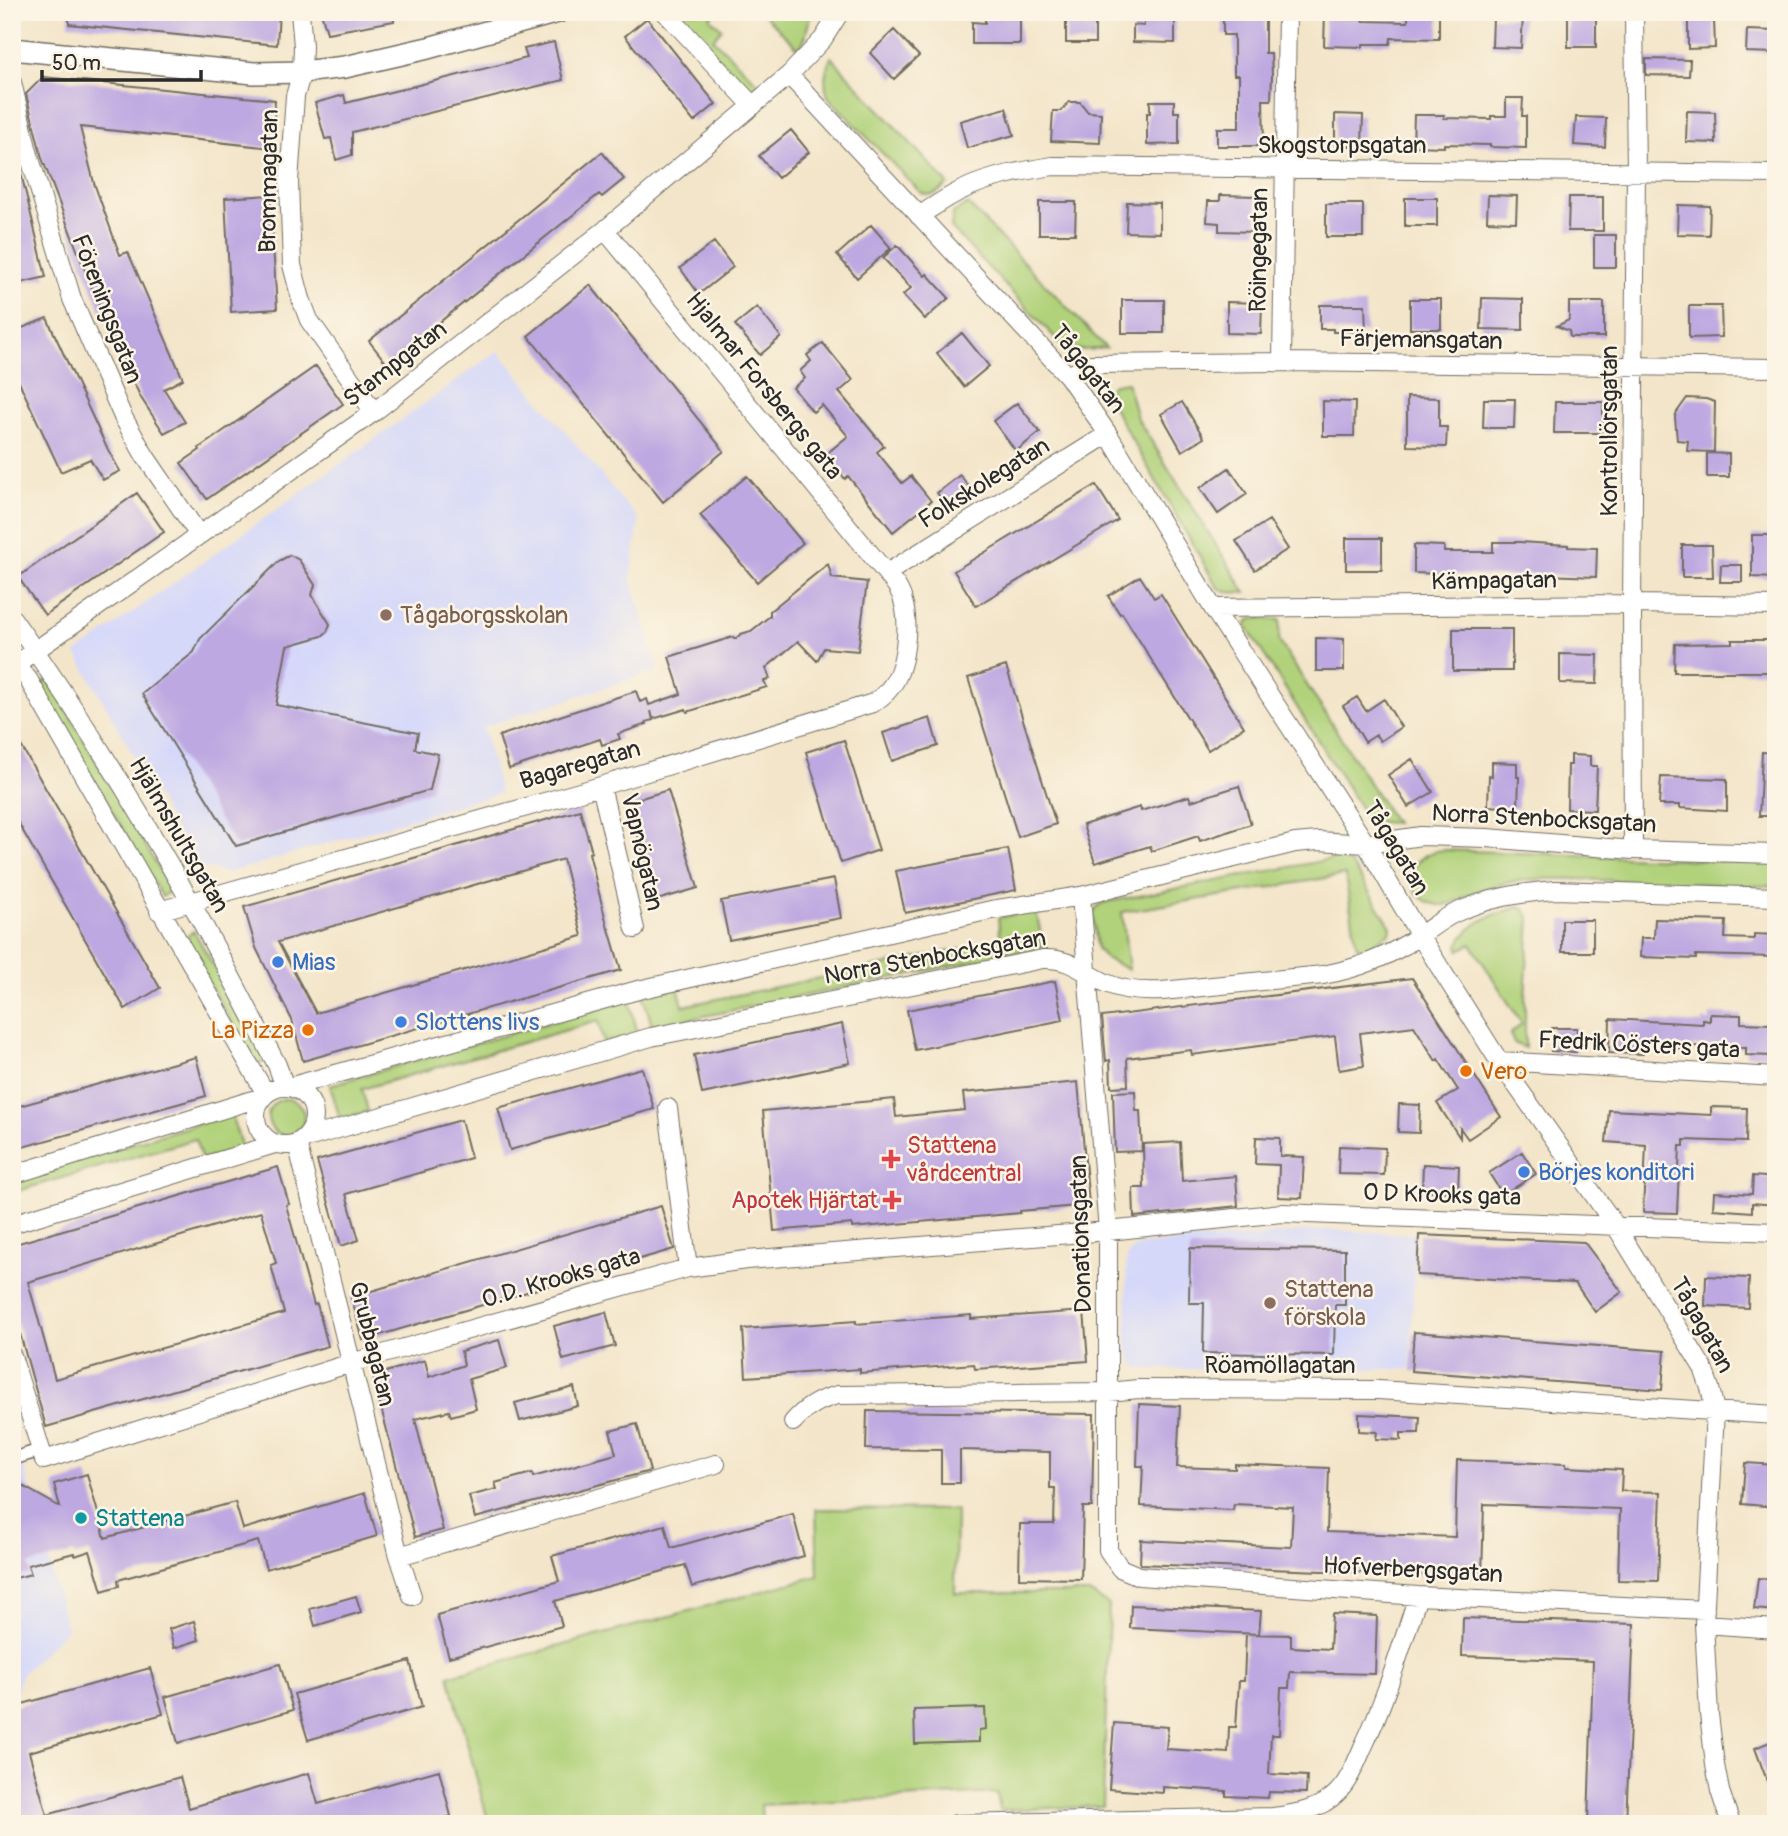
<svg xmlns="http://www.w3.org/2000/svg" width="1788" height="1836" font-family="Pangolin,sans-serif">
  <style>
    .built { fill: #d5d8f9 }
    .green { fill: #b1d27a; stroke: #6e7e52; stroke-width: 2 }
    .building { fill: #bea8e1; fill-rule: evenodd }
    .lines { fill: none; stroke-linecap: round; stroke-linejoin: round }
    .pedestrian-casing { stroke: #716c62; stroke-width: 15 }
    .minor-casing { stroke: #716c62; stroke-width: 20 }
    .tertiary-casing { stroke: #716c62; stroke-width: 24 }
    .pedestrian { stroke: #fff; stroke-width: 12 }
    .minor { stroke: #fff; stroke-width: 18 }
    .tertiary { stroke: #fff; stroke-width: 21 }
    .education-dot { fill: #8d6e63; stroke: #fcf5e5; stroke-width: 2.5 }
    .shop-dot { fill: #3f7fe0; stroke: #fcf5e5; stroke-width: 2.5 }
    .food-dot { fill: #e8710a; stroke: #fcf5e5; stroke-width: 2.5 }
    .health-dot { fill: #e0444e; stroke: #fcf5e5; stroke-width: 2.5 }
    .culture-dot { fill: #0f9aa8; stroke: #fcf5e5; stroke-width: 2.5 }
    .labels { text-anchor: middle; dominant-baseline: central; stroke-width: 5; stroke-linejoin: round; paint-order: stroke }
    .street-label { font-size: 24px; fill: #2b2b2b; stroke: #fcf5e5 }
    .education-label { font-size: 24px; fill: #785e54; stroke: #fcf5e5; text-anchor: start }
    .shop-label { font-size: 24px; fill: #366cbe; stroke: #fcf5e5; text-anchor: start }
    .food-label { font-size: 24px; fill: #c56008; stroke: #fcf5e5; text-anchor: end }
    .health-label { font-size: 24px; fill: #be3a42; stroke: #fcf5e5; text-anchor: start }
    .culture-label { font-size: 24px; fill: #0d838f; stroke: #fcf5e5; text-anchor: start }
  </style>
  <rect width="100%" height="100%" fill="#fcf5e5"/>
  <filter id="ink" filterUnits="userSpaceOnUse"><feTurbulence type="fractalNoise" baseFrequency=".0143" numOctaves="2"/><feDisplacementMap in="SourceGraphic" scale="14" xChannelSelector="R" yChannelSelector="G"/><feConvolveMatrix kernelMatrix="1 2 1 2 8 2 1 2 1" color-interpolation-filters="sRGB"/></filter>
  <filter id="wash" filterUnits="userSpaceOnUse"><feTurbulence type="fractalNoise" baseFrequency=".00686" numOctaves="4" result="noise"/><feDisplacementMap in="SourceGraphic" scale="28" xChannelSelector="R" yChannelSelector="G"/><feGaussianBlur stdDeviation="1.57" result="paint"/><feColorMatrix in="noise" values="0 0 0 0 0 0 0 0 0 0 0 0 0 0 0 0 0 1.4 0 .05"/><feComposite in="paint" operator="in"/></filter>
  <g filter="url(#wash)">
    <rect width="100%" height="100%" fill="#f3e5c9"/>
    <!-- built -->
    <path class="built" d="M498 351 639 520 631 578 659 670 483 727 500 793 227 873 196 866 76 653Z
      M1326 1230 1416 1234 1410 1369H1146L1136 1366 1128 1353 1127 1345 1126 1261 1128 1255 1134 1248 1142 1245Z
      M12 1424 67 1629 21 1675 15 1698 12 1699Z"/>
    <!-- green -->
    <path class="green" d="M683 12H715L710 18 722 29 713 39 759 84 750 90 681 19Z
      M761 12H811L805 38 799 49Z
      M831 57 948 184C938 192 933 199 920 192L828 97C823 81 825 72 831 57Z
      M968 204 1106 348C1089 350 1076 352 1061 344L951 228 953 213Z
      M1127 382 1137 418 1246 593 1226 592 1218 588 1109 400 1110 387 1114 384Z
      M1257 618 1280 620 1279 641 1395 823 1378 822 1368 820 1246 626 1249 620Z
      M47 680 52 685 171 890 162 897 42 691 41 684Z
      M1445 850 1776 863V886C1726 885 1676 883 1626 881 1593 880 1559 877 1525 880 1508 882 1489 886 1473 893 1463 897 1450 906 1439 905 1404 902 1400 852 1445 850Z
      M1337 858 1350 863 1354 868 1391 927 1390 933 1365 948 1357 947 1345 875 1122 912 1129 970 1105 958 1097 948 1093 915 1096 908 1102 903Z
      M1519 907 1525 910 1530 919 1525 997V1048L1514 1043 1510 1034 1522 1024 1471 944 1459 950 1458 945C1470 921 1494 914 1519 907Z
      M1036 909 1043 947 690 1019 653 1029 643 995 678 987 683 1006 1001 941 998 918Z
      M194 931 267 1061 256 1064 183 939Z
      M629 1000 638 1034 604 1043 598 1021 362 1089 368 1111 340 1119 330 1085Z
      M268 1117a18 18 0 1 1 36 0a18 18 0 1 1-36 0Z
      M231 1114 242 1148 202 1160 195 1139 14 1192 19 1213 12 1215V1179Z
      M816 1509 956 1510 955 1593H1089L1109 1605 1103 1806 1000 1810 997 1793 761 1805 762 1821 736 1824H489L449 1676 818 1576Z"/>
    <g id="blocks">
      <!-- building -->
      <path class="building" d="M69 12H279L277 45 69 24Z
        M321 12H393L394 21 327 33Z
        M985 12H1020V44H972V22L985 23Z
        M1066 12H1095V43H1066Z
        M1144 12H1175V43L1133 42V25L1144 26Z
        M1235 12H1265V53H1271L1272 75 1271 100H1263L1264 146H1217V128H1239V75H1234V35H1223V14H1235Z
        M1325 12 1363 13V21L1408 22V12H1439V39L1391 38 1390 44H1363V47L1324 46Z
        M1568 15H1596V47H1568Z
        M1493 17 1523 18 1521 48 1492 47Z
        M647 18 716 104 694 122 625 36Z
        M1714 20 1715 48 1688 49V21Z
        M894 30 919 56 894 79 870 53Z
        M1747 30 1776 31V53L1746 52Z
        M554 42 563 80 352 132V155L336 160 331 138 325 139 315 103 344 95 346 103 527 58 524 49Z
        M1646 59 1690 60 1689 76 1646 75Z
        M43 77 275 100 272 148 80 127 94 183 120 255 128 252 183 379 164 389 185 422 164 433 141 398 111 334 84 268 42 158 26 94Z
        M1506 98H1523L1522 116H1526V148L1490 147V145L1444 144V147L1413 146 1414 115H1444V118L1491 119V116H1506Z
        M1150 101H1174V112H1179V144L1147 145V113H1150Z
        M1069 102H1080L1088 112 1101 113 1100 143 1051 141 1053 111H1061Z
        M1006 108 1014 135 967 148 960 121Z
        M1687 111 1715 112 1716 143 1686 142Z
        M1335 114 1363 115 1362 146H1335Z
        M1576 117 1606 118 1605 147 1574 145Z
        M791 130 809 152 778 178 759 156Z
        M602 152 624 179 602 197 599 194 410 346 414 352 392 370 369 341Z
        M19 165 46 277 12 285V166Z
        M270 195 277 309 231 312 225 198Z
        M1220 195 1257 196V232L1219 231V223L1207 222 1208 201H1220Z
        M1488 195 1517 196 1516 222 1487 221Z
        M1569 197H1603V231H1568Z
        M1405 198H1437V226H1405Z
        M1039 202H1076L1075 234H1039Z
        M1127 202 1160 203V233L1126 232Z
        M1326 204H1363V237H1326Z
        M1678 205 1710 206 1709 235 1677 234Z
        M871 225 891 248 857 278 837 255Z
        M1594 235H1616V267H1594Z
        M714 242 733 267 699 294 680 268Z
        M897 245 925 276 927 274 949 298 925 319 903 295 911 288 883 258Z
        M590 285 724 451 663 502 528 336Z
        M1482 298 1523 299V330L1481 329Z
        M1410 299H1441V329H1410Z
        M1122 300H1164V333H1122Z
        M1227 302 1262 303 1261 334 1227 333Z
        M1569 302H1604V337H1570L1569 331 1557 326 1569 320Z
        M1320 305H1365L1366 332H1333V329H1320Z
        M1689 306H1721L1722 337 1689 338Z
        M757 307 781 337 760 355 735 325Z
        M47 318 106 446 120 471 103 480 90 459 61 472 12 367V332Z
        M962 333 989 366 964 387 937 353Z
        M823 343 853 380 839 392 884 446 877 452 902 483 911 476 931 501 893 532 848 476 845 479 825 455 848 436 822 405 813 412 793 388 805 378 800 371 811 361 807 355Z
        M316 366 343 404 207 499 181 463 200 450 199 448Z
        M1407 397 1439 398V427H1447L1446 447 1407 446Z
        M1687 398 1706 399 1715 402 1714 452 1687 451 1688 441 1677 440 1675 417 1677 412Z
        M1484 399H1515L1514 428H1483Z
        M1323 401 1355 402 1354 436H1323Z
        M1182 402 1204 438 1182 451 1161 414Z
        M1555 402H1603V433H1554Z
        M1017 403 1040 432 1016 451 993 421Z
        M1707 453 1729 454V477H1707Z
        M1229 468 1247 494 1218 514 1200 488Z
        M960 475 974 493 950 511 937 493Z
        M747 476 803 543 757 582 700 515Z
        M1096 485 1118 520 976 606 954 571Z
        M137 493 164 532 45 615 18 577Z
        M1269 520 1288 549 1255 570 1236 541Z
        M1752 535H1776V578L1752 577Z
        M1346 538H1382V570H1346Z
        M1493 542H1519L1568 545V547L1597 548 1596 577 1520 574V576H1498L1414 573V545L1444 546V552H1493Z
        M1682 545H1712L1713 577H1682Z
        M290 555 299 560 315 585 312 595 330 624 327 632 322 636 287 646 276 705 418 733 415 749 438 754 430 790 236 846 142 694 194 652 200 639 279 561Z
        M828 564 832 578 867 582 858 651 824 648 817 661 798 641 766 668 770 679 764 681 767 687 687 712 686 709 653 719 651 711 653 720 646 722 647 724 618 734 620 739 602 745 600 739 509 769 499 736 636 691 640 702 647 699 649 705 681 694 669 657 733 637 735 639 741 634 751 631 770 616V611Z
        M1721 565H1742V582H1720Z
        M1140 576 1154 598 1161 594 1244 727 1208 750 1122 613 1120 614 1108 596Z
        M1453 629H1512V671H1453Z
        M1316 638 1344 639V671H1316Z
        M1732 640H1776V672H1674L1675 644 1732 643Z
        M1560 654 1598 655 1597 684 1560 683Z
        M1006 666 1056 824 1018 837 968 678Z
        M1357 697 1366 711 1384 699 1401 727 1380 741 1376 735 1365 742 1343 706Z
        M930 718 938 746 892 761 883 733Z
        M12 730 160 988 125 1009 12 812Z
        M844 740 879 850 841 863 806 752Z
        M1762 752 1776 753V816H1759Z
        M1571 755 1590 756V766H1597L1595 810 1567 809 1568 765H1571Z
        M1412 759 1433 792 1408 807 1388 775Z
        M1492 762 1517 763V777H1519L1518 808 1488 806 1489 775 1492 776Z
        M1661 777 1727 779V811L1680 808V805H1659Z
        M1239 786 1251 824 1200 841 1198 836 1152 851 1150 846 1095 863 1083 825 1140 807 1141 811 1189 796 1191 801Z
        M668 790 698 888 657 900 628 802Z
        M580 810 592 852 589 853 608 929H609L621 970 303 1061 292 1020 256 948 244 907ZM563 859 582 936 316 1013 278 942Z
        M1008 849 1016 890 905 913 896 871Z
        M834 879 841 918 729 940 721 901Z
        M1655 919 1726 921 1725 938 1754 939V934L1776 935V957L1696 955V959L1640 957 1641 938H1654Z
        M1562 920H1593V952H1562Z
        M1412 978 1501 1117 1468 1139 1460 1128V1138L1437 1103 1458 1090 1438 1059 1436 1061 1414 1026 1360 1033 1364 1066 1339 1070 1335 1036 1192 1055 1191 1050 1127 1058 1128 1086 1111 1087 1110 1060 1106 1061 1102 1017Z
        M1055 981 1063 1020 915 1050 907 1010Z
        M1710 1014 1741 1015V1023L1773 1024 1772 1056 1746 1055V1048L1693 1046V1049L1643 1047V1054L1609 1053 1610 1019 1703 1024V1020L1710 1021Z
        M842 1024 850 1063 702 1094 694 1055Z
        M1552 1028H1577L1576 1052 1551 1051Z
        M196 1057 206 1096 12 1150V1108Z
        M642 1068 654 1109 510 1150 498 1108Z
        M1078 1082 1089 1205 1020 1211V1213L852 1228V1224L774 1231 763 1111 894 1099 896 1117 965 1110 963 1093Z
        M1135 1091 1136 1111H1140L1142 1151 1115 1152 1113 1092Z
        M1399 1104 1420 1105 1419 1133 1398 1132Z
        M1711 1107 1747 1108 1746 1142 1684 1140V1146H1680L1677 1213 1643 1212 1646 1145 1606 1142 1609 1110 1711 1115Z
        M461 1120 471 1158 346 1194 359 1240 341 1246 317 1161Z
        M1256 1137 1280 1138V1156L1304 1157 1302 1198 1278 1197 1279 1165 1255 1164Z
        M1180 1142 1182 1181 1236 1176 1238 1206 1134 1217 1133 1188H1144L1143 1144Z
        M1339 1146 1385 1148 1384 1175 1338 1174Z
        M1522 1152 1536 1174 1503 1195 1489 1173Z
        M1423 1164 1459 1166 1458 1192 1422 1191Z
        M278 1167 289 1204 286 1205 314 1305 317 1304 328 1346 46 1427 12 1305V1245ZM261 1212 276 1263 271 1265 284 1313 55 1379 28 1282Z
        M1753 1176 1776 1178V1205L1752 1203V1212L1713 1209 1714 1192 1752 1194Z
        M661 1206 674 1249 363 1340 351 1297Z
        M1419 1235 1584 1242 1622 1292 1595 1312 1575 1283 1417 1275Z
        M1190 1248 1345 1250V1305H1335L1334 1355 1203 1353 1204 1303H1189Z
        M1706 1276 1749 1278 1748 1308 1705 1306Z
        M1084 1311 1088 1361 975 1369 974 1364 860 1373V1369L746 1377 743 1329 856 1321V1324L971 1315V1319Z
        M606 1312 615 1346 563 1360 554 1326Z
        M1414 1332 1665 1351 1662 1390 1411 1371Z
        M499 1340 507 1368 469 1379 476 1409 451 1416 449 1411 415 1419 443 1530 415 1537 374 1381 375 1377 379 1374 425 1360 429 1377 464 1365 461 1351Z
        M574 1387 578 1406 520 1421 515 1403Z
        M1139 1404 1180 1406 1177 1467 1235 1469V1464L1329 1468 1327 1532 1455 1537 1457 1460 1566 1464V1467L1622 1470 1621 1491 1661 1492 1658 1581 1618 1580 1620 1509 1484 1504 1482 1577 1140 1564 1141 1540 1291 1547 1293 1507 1234 1504 1233 1510 1141 1506 1143 1466H1137Z
        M867 1411 1094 1414 1092 1507H1083L1081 1579 1019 1578 1020 1524H1054L1055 1488H1050V1452L960 1450V1483H941V1450L866 1449Z
        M1359 1414 1420 1417 1419 1433H1401V1440L1376 1439 1377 1432 1359 1431Z
        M637 1424 650 1471 475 1518 469 1496 497 1489 495 1483 532 1473 533 1477 616 1454 610 1431Z
        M1745 1463 1776 1465V1507L1742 1504Z
        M87 1474 105 1538 235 1502 243 1529 365 1493 377 1536 266 1569 258 1541 118 1580 119 1586 102 1591 90 1551 75 1556 74 1553 28 1565 31 1574 12 1579V1480L60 1507 54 1484Z
        M793 1514 804 1556 692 1587 685 1565 555 1601 562 1626 449 1657 437 1615 559 1581 552 1556 665 1525 671 1548Z
        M1758 1578 1776 1580V1611L1754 1609Z
        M356 1596 361 1612 315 1626 310 1609Z
        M1131 1605 1261 1611 1259 1634 1130 1628Z
        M1332 1614 1377 1616 1375 1674 1290 1672 1289 1688H1281L1279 1735H1271L1269 1774 1307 1776 1306 1793 1269 1792 1268 1798 1226 1796V1791L1163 1787V1793L1109 1789 1114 1723 1168 1727 1166 1749 1228 1753 1229 1727H1236L1239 1681H1244L1246 1634 1291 1635V1647L1330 1649Z
        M1463 1618 1634 1624 1626 1824H1588L1593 1661 1462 1656Z
        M194 1621 199 1640 174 1648 169 1629Z
        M410 1661 422 1707 308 1740 294 1694Z
        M280 1664 293 1710 178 1743 165 1697Z
        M150 1668 163 1714 29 1752 47 1815 180 1777 189 1808 309 1773 318 1804 439 1770 451 1816 425 1824H332L330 1817 307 1824H12V1707Z
        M985 1708 986 1729 979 1730V1742L915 1744 914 1710Z
        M1772 1741 1776 1751V1800H1774L1755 1748Z"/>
    </g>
  </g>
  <g filter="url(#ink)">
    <use href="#blocks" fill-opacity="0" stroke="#716c62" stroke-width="2"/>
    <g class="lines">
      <!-- pedestrian casing -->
      <g class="pedestrian-casing">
        <path id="pedestrian" d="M12 1459 41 1450"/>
      </g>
      <!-- minor casing -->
      <g class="minor-casing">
        <path id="minor" d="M300 12 303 46 302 72 295 96 289 182 292 265 301 299 309 320 374 412
          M665 12 753 106
          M789 75 1068 376 1108 434 1213 608 1366 844 1420 936 1499 1061 1615 1225 1703 1368 1710 1388 1715 1411 1704 1624 1709 1714 1715 1765 1720 1791 1731 1824
          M12 82 27 148 72 299 123 417 145 456 199 535
          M919 216C933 207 947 197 962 190 991 176 1022 171 1053 166L1776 174
          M1282 362 1287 12
          M1068 376 1091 364 1282 362 1776 368
          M887 573 1108 434
          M1213 608 1632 604 1776 606
          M12 618C77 709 135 803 190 901 220 954 248 1010 277 1065L285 1087
          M12 660 28 679 266 1094
          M12 667 374 412 605 230 789 75 823 39 840 12
          M601 786 635 929
          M1633 850 1632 604 1636 172 1634 12
          M1081 896 1108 1231V1550L1120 1568 1139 1576 1418 1596 1705 1610
          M159 911 601 786 873 703C880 698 885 695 890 688 906 669 910 624 903 601 902 595 899 590 896 585L605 230
          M1499 1061 1776 1077
          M256 1116a29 29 0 1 1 58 0a29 29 0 1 1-58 0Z
          M289 1087 638 990 991 910 1081 896 1295 843 1318 841 1366 844 1421 836 1487 838 1633 850 1776 854
          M668 1108 688 1268
          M304 1139 651 1037 1043 959C1071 958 1082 972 1106 983 1123 991 1143 992 1162 991L1323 975C1360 968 1387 957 1418 937 1430 929 1442 919 1455 913 1487 898 1520 893 1555 890L1776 897
          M297 1143 399 1556 716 1464
          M12 1175 262 1097
          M12 1224 275 1144
          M12 1356 44 1460 351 1363 688 1268 746 1260 1108 1231 1282 1213 1776 1232
          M793 1422C805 1408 820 1399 838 1395L1109 1392 1138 1389 1378 1390 1776 1415
          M399 1556 412 1596
          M1704 1624 1776 1629
          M956 1824 1273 1817C1295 1814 1320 1810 1337 1793 1349 1781 1356 1763 1363 1747 1386 1699 1401 1647 1418 1596"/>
      </g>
      <!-- tertiary casing -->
      <g class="tertiary-casing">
        <path id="tertiary" d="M12 49 254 73 302 72 345 67 428 48 558 12"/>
      </g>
      <!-- pedestrian -->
      <use href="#pedestrian" class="pedestrian"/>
      <!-- minor -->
      <use href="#minor" class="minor"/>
      <!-- tertiary -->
      <use href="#tertiary" class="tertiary"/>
    </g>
  </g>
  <!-- markers -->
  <g class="education-dot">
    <circle cx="386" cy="615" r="7"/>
    <circle cx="1270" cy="1303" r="7"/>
  </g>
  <g class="shop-dot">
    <circle cx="278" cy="962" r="7"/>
    <circle cx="401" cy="1022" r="7"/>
    <circle cx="1524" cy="1172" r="7"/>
  </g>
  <g class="food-dot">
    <circle cx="308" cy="1030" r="7"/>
    <circle cx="1466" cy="1071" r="7"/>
  </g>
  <g class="health-dot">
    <path d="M887.5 1148.5h7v7h7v7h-7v7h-7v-7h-7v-7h7z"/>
    <path d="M888.5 1189.5h7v7h7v7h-7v7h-7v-7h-7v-7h7z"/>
  </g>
  <circle class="culture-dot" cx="81" cy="1518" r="7"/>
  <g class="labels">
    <!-- street labels -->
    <g class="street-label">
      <text x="1342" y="145">Skogstorpsgatan</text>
      <text transform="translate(269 181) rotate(-89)">Brommagatan</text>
      <text transform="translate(1259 250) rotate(-89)">Röingegatan</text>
      <text transform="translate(107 309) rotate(69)">Föreningsgatan</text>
      <text transform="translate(1421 340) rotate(1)">Färjemansgatan</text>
      <text transform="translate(395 364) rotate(-38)">Stampgatan</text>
      <text transform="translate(1088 369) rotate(52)">Tågagatan</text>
      <text transform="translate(764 386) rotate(51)">Hjalmar Forsbergs gata</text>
      <text transform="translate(1609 431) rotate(-90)">Kontrollörsgatan</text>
      <text transform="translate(984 483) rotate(-32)">Folkskolegatan</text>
      <text transform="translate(1494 581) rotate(-1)">Kämpagatan</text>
      <text transform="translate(580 765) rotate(-16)">Bagaregatan</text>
      <text transform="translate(1544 819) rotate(3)">Norra Stenbocksgatan</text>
      <text transform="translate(179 835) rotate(60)">Hjälmshultsgatan</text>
      <text transform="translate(1396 848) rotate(59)">Tågagatan</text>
      <text transform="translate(642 852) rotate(77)">Vapnögatan</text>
      <text transform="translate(935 957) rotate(-10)">Norra Stenbocksgatan</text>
      <text transform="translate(1639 1045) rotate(3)">Fredrik Cösters gata</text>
      <text transform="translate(1442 1195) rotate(2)">O D Krooks gata</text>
      <text transform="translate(1081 1234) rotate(-92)">Donationsgatan</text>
      <text transform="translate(561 1278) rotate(-16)">O.D. Krooks gata</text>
      <text transform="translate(1702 1325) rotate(61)">Tågagatan</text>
      <text transform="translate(372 1344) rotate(76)">Grubbagatan</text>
      <text x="1280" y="1365">Röamöllagatan</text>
      <text transform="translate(1413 1570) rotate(3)">Hofverbergsgatan</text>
    </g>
    <!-- education labels -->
    <g class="education-label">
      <text x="400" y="615">Tågaborgsskolan</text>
      <text x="1284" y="1289">Stattena<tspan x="1284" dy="28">förskola</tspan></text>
    </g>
    <!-- shop labels -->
    <g class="shop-label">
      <text x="292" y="962">Mias</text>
      <text x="415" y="1022">Slottens livs</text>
      <text x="1538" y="1172">Börjes konditori</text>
    </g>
    <!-- food labels -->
    <g class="food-label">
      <text x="294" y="1030">La Pizza</text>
      <text x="1480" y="1071" text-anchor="start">Vero</text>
    </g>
    <!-- health labels -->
    <g class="health-label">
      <text x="907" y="1145">Stattena<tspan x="907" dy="28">vårdcentral</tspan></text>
      <text x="878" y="1200" text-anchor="end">Apotek Hjärtat</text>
    </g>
    <!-- culture labels -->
    <g class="culture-label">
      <text x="95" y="1518">Stattena</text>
    </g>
  </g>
  <!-- margin -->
  <rect width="1788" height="1836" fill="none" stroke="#fcf5e5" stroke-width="42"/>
  <!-- scale -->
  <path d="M42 70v10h159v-10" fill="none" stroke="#2b2b2b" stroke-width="3.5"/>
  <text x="52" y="70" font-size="21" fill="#2b2b2b" stroke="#fcf5e5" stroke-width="5" paint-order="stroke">50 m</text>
</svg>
